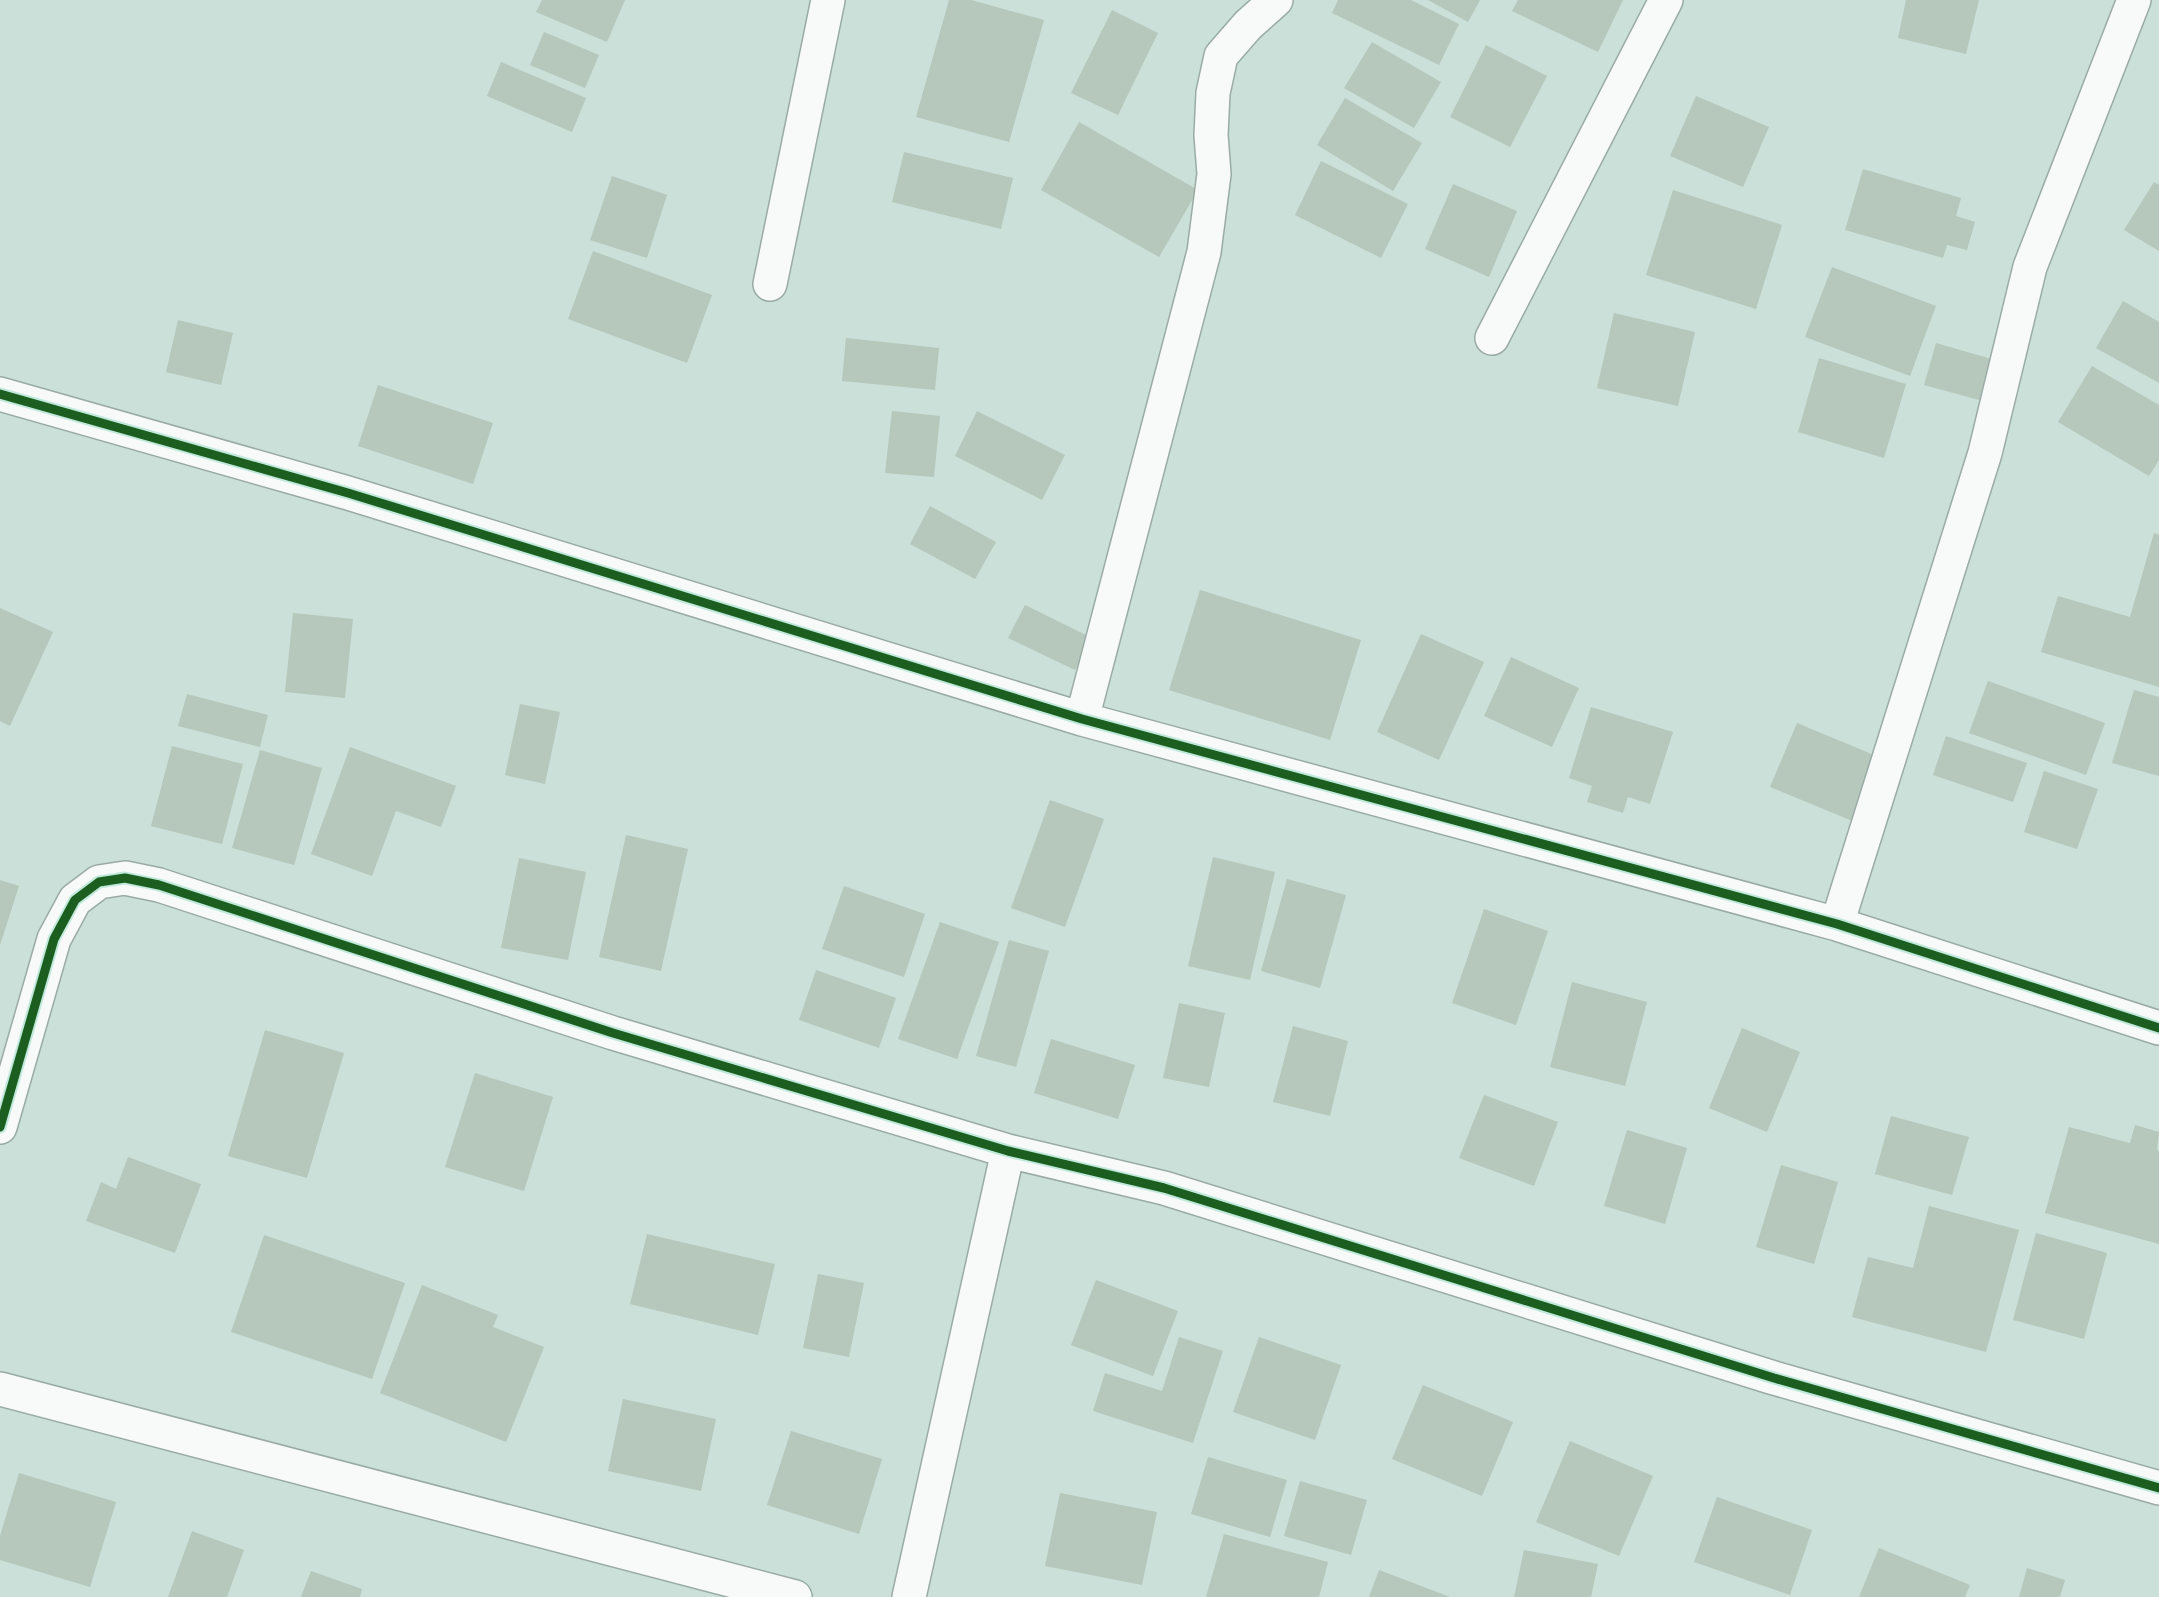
<svg xmlns="http://www.w3.org/2000/svg" width="2159" height="1597" font-family="'Public Sans',sans-serif">
  <style>
    .building { fill: #b6c7bc }
    .lines { fill: none; stroke-linecap: round; stroke-linejoin: round }
    .minor-casing { stroke: #9aaba5; stroke-width: 36 }
    .minor { stroke: #f7faf9; stroke-width: 33 }
    .cycleway-casing { stroke: #c1e9db; stroke-width: 13 }
    .cycleway { stroke: #1b5e20; stroke-width: 9 }
  </style>
  <rect width="100%" height="100%" fill="#cae0d8"/>
  <!-- building -->
  <path class="building" d="M542 0H625L607 42 536 12Z
    M949 0H971L1044 20 1009 142 916 117Z
    M1338 0H1411L1459 24 1439 65 1332 13Z
    M1428 0H1480L1468 22Z
    M1518 0H1623L1598 52 1512 11Z
    M1906 0H1979L1966 54 1898 38Z
    M1112 10 1158 33 1118 115 1071 93Z
    M544 32 599 55 585 88 530 65Z
    M1372 42 1441 82 1414 128 1344 88Z
    M1486 45 1547 76 1510 147 1450 117Z
    M501 62 586 98 572 132 487 96Z
    M1696 96 1769 127 1743 187 1670 156Z
    M1345 98 1422 143 1393 191 1317 145Z
    M1079 122 1198 190 1159 257 1041 190Z
    M904 152 1013 178 1001 229 892 202Z
    M1321 161 1408 204 1381 258 1295 215Z
    M1863 169 1961 198 1956 216 1975 222 1967 250 1947 245 1943 258 1845 230Z
    M612 176 667 195 647 258 590 240Z
    M2154 182 2159 185V251L2124 230Z
    M1453 184 1517 211 1489 277 1425 249Z
    M1673 190 1782 225 1756 309 1646 275Z
    M593 251 712 295 687 363 568 319Z
    M1832 267 1936 306 1910 376 1805 337Z
    M2123 301 2159 322V383L2096 348Z
    M1614 313 1695 332 1678 406 1597 388Z
    M178 320 233 333 221 385 166 372Z
    M846 338 939 348 935 390 842 381Z
    M1936 343 1995 360 1983 401 1924 385Z
    M1819 358 1906 384 1884 458 1798 432Z
    M2092 366 2159 405V460L2149 476 2058 422Z
    M378 385 493 423 473 484 358 446Z
    M892 411 940 416 934 477 885 473Z
    M977 411 1065 455 1042 500 955 456Z
    M930 506 996 542 975 579 910 544Z
    M2154 533 2159 535V687L2041 652 2058 596 2130 617Z
    M1200 590 1361 640 1330 740 1169 690Z
    M1025 605 1090 637 1075 670 1008 638Z
    M0 608 53 632 10 726 0 721Z
    M293 613 353 619 345 698 285 692Z
    M1421 634 1484 662 1439 760 1377 732Z
    M1511 657 1579 688 1552 747 1484 716Z
    M1988 681 2105 723 2086 775 1969 733Z
    M2134 690 2159 697V776L2112 763Z
    M187 694 268 715 260 747 178 726Z
    M520 704 560 712 545 784 505 775Z
    M1591 707 1673 732 1650 804 1628 797 1623 813 1587 802 1592 786 1569 778Z
    M1797 723 1881 758 1855 822 1770 787Z
    M1946 736 2027 763 2013 802 1933 775Z
    M172 746 243 764 222 844 151 826Z
    M350 747 456 786 441 827 396 811 372 876 311 854Z
    M260 750 322 768 294 865 232 848Z
    M2044 771 2098 789 2077 849 2024 832Z
    M1050 800 1104 819 1065 927 1011 908Z
    M626 835 688 849 661 971 599 957Z
    M1213 857 1275 872 1250 980 1188 966Z
    M519 858 586 872 568 960 501 948Z
    M1287 879 1346 895 1320 988 1261 971Z
    M0 880 19 886 0 945Z
    M844 886 925 914 904 977 822 949Z
    M1484 909 1548 931 1516 1025 1452 1003Z
    M940 922 999 942 957 1059 898 1039Z
    M1009 940 1049 951 1016 1067 976 1056Z
    M816 970 896 998 879 1048 799 1020Z
    M1572 982 1647 1002 1625 1086 1550 1067Z
    M1179 1003 1225 1013 1209 1087 1163 1078Z
    M1293 1026 1348 1041 1330 1116 1273 1102Z
    M1742 1028 1800 1052 1767 1132 1709 1108Z
    M265 1030 344 1053 307 1178 228 1156Z
    M1051 1039 1135 1065 1118 1119 1034 1093Z
    M475 1073 553 1097 524 1191 445 1167Z
    M1484 1095 1558 1122 1534 1186 1459 1158Z
    M1891 1116 1969 1137 1952 1195 1875 1174Z
    M2135 1125 2159 1132 2157 1150 2159 1151V1244L2045 1213 2069 1127 2130 1143Z
    M1627 1130 1687 1148 1665 1224 1604 1206Z
    M128 1157 201 1184 175 1253 86 1221 101 1182 116 1189Z
    M1781 1165 1838 1182 1814 1264 1756 1247Z
    M1929 1206 2019 1230 1986 1352 1852 1317 1868 1257 1913 1268Z
    M2036 1233 2107 1253 2084 1339 2013 1320Z
    M647 1234 775 1264 758 1335 630 1304Z
    M264 1235 405 1283 372 1379 231 1332Z
    M818 1274 864 1283 849 1357 803 1348Z
    M1096 1280 1178 1311 1153 1376 1071 1345Z
    M422 1285 498 1315 493 1327 544 1347 506 1442 380 1393Z
    M1179 1337 1223 1351 1193 1443 1093 1411 1105 1373 1162 1391Z
    M1259 1337 1341 1365 1315 1440 1233 1412Z
    M1423 1385 1513 1422 1482 1496 1392 1459Z
    M623 1399 716 1419 701 1491 608 1471Z
    M791 1431 882 1459 859 1534 767 1505Z
    M1570 1441 1653 1476 1619 1556 1536 1522Z
    M1208 1457 1287 1480 1270 1537 1191 1514Z
    M19 1473 116 1502 90 1587 0 1560V1536Z
    M1300 1481 1367 1500 1351 1555 1284 1536Z
    M1060 1493 1157 1512 1142 1585 1045 1566Z
    M1717 1497 1812 1530 1790 1595 1694 1562Z
    M192 1531 244 1550 227 1597H168Z
    M1224 1534 1328 1562 1319 1597H1206Z
    M1879 1548 1970 1585 1965 1597H1859Z
    M1524 1550 1598 1564 1591 1597H1514Z
    M2027 1568 2065 1580 2060 1597H2019Z
    M1379 1570 1450 1597H1369Z
    M311 1571 362 1589 360 1597H301Z"/>
  <g class="lines">
    <!-- minor casing -->
    <g class="minor-casing">
      <path id="minor" d="M770 284 828 0
        M1492 338 1666 0
        M0 394 348 493 1082 719 1837 924 2159 1028
        M1082 719 1204 252 1214 174 1211 135 1213 93 1221 56 1248 25 1276 0
        M1837 924 1985 453 2030 267 2134 0
        M0 1127 54 939 75 900 99 882 125 878 159 885 613 1033 1008 1151 1164 1188 1774 1378 2159 1488
        M0 1389 795 1597
        M909 1597 1008 1151"/>
    </g>
    <!-- minor -->
    <use href="#minor" class="minor"/>
    <!-- cycleway casing -->
    <g class="cycleway-casing">
      <path id="cycleway" d="M0 394 348 493 1082 719 1837 924 2159 1028
        M0 1127 54 939 75 900 99 882 125 878 159 885 613 1033 1008 1151 1164 1188 1774 1378 2159 1488"/>
    </g>
    <!-- cycleway -->
    <use href="#cycleway" class="cycleway"/>
  </g>
</svg>
